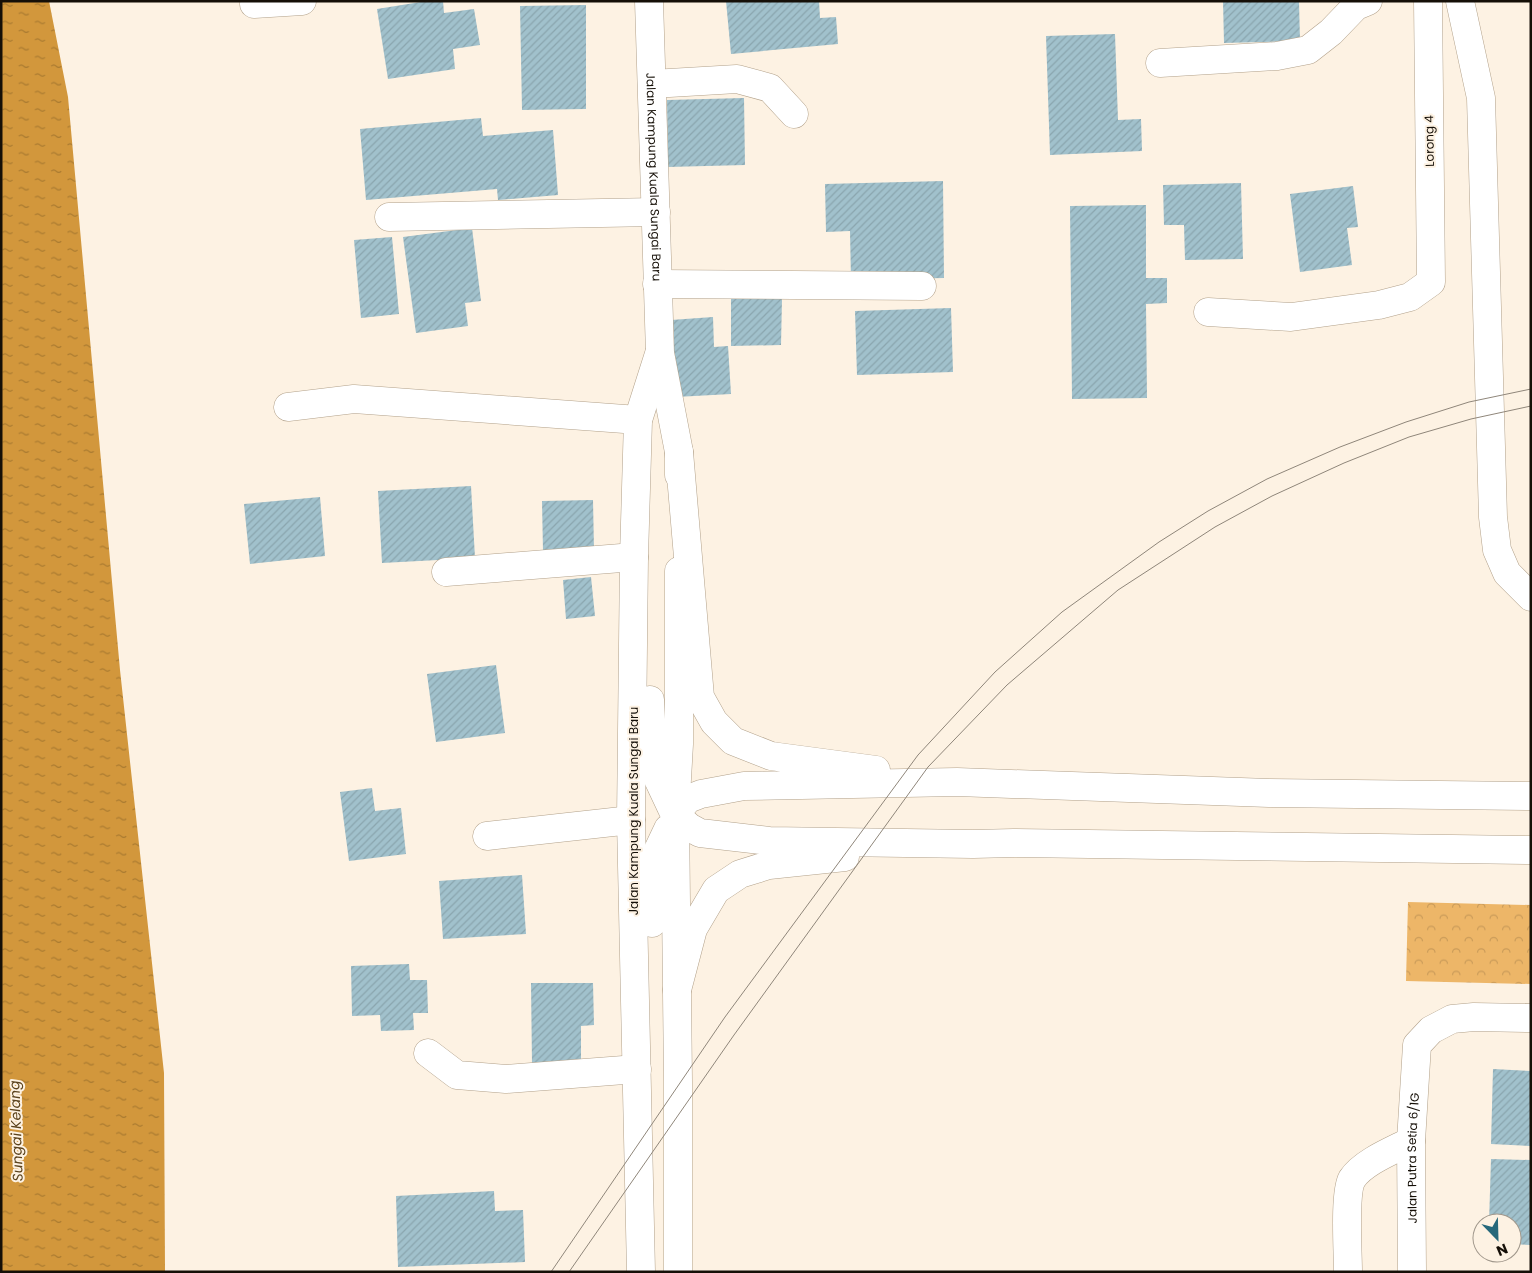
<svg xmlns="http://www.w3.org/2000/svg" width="1532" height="1273" font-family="Poppins,sans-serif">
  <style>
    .park { fill: url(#park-crowns) }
    .water { fill: url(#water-ripples) }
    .building { fill: url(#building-hatch) }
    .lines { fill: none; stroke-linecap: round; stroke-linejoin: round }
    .minor-casing { stroke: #b2a18a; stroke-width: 29 }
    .major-casing { stroke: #b2a18a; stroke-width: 29 }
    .minor { stroke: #fff; stroke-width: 28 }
    .major { stroke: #fff; stroke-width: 28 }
    .tram { stroke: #8f867a; stroke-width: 1 }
    .labels { text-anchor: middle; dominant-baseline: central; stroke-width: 4; stroke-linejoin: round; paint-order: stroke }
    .street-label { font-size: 12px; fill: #150f07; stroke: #fdf2e3 }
    .water-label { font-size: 14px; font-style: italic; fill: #5a421d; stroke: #fdf2e3 }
  </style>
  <defs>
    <pattern id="park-crowns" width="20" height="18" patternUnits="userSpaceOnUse" patternTransform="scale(1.25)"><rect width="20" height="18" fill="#edb668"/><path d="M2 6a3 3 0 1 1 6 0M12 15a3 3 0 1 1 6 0" fill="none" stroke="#ca9b59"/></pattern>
    <pattern id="water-ripples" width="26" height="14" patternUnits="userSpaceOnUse" patternTransform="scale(1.25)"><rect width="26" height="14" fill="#d2973c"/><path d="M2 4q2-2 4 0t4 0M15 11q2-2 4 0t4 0" fill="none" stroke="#a97a30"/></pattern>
    <pattern id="building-hatch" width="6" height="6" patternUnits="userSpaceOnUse" patternTransform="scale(1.25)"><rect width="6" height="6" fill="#a1c1cc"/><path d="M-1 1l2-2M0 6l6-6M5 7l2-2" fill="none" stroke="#8aa5ae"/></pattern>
  </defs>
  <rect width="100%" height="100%" fill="#fdf2e3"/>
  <!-- park -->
  <path class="park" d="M1408 902 1531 905V984L1406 981Z"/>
  <!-- water -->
  <path class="water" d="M1 1H49L68 97 120 670 164 1073 165 1272H1Z"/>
  <!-- building -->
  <path class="building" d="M427 1H443L444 13 474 9 480 45 453 49 455 69 388 79 377 9Z
    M726 1H819L820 18 836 17 838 44 731 54Z
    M1223 1H1299L1300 41 1224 43Z
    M586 5V109L522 110 520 6Z
    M1115 34 1118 120 1141 119 1142 151 1050 155 1046 36Z
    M744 98 745 165 668 167 667 100Z
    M481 118 483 136 553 130 558 195 498 200 497 189 366 200 360 129Z
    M943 181 944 278 851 280 850 231 826 232 825 184Z
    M1241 183 1243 259 1185 260 1184 225H1164L1163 185Z
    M1353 186 1358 227 1347 228 1352 265 1300 272 1290 194Z
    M1146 205V278H1167V303L1146 304 1147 398 1072 399 1070 206Z
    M472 228 481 301 465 303 468 326 416 333 403 237Z
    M392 237 399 314 361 318 354 240Z
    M731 299H782L781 345 731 346Z
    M951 308 953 372 857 375 855 311Z
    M713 317 714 347 728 346 731 394 676 397 671 320Z
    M471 486 475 558 382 563 378 491Z
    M320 497 325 556 250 564 244 504Z
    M593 500 594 550 543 551 542 501Z
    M591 577 595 616 566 619 563 580Z
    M496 665 505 733 436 742 427 674Z
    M372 788 375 811 401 808 406 854 349 861 340 792Z
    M522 875 526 934 443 939 439 881Z
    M409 964 410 980H427L428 1013H413L414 1030 381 1031 380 1015 352 1016 351 966Z
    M531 983H593L594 1025 581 1026V1063L532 1064Z
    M1493 1069 1531 1071V1146L1491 1144Z
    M1491 1159 1531 1160V1245L1512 1244V1223H1489Z
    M494 1191 495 1211 523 1210 525 1262 398 1267 396 1196Z"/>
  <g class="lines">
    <!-- minor casing -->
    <g class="minor-casing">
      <g id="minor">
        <path id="s1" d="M649 1 660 353 679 452V475"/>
        <path d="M1460 1 1481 98 1493 517 1497 550 1507 573 1531 597"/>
        <path d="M254 4 302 1"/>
        <path d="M1160 63 1277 56 1308 50 1331 32 1356 6 1368 1"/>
        <path d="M652 84 737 79 770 88 794 114"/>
        <path d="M389 217 656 212"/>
        <path d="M657 284 922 286"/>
        <path d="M1208 312 1291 317 1379 305 1410 297 1431 282 1428 1"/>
        <path d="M288 407 354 399 638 420"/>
        <path d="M446 572 634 557"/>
        <path d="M650 700 652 739 658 779 674 813"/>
        <path d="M487 836 631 820"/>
        <path d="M652 923V888L658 850 668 829"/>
        <path d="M428 1053 457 1075 506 1079 637 1069"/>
        <path d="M641 1272 631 820 634 557 638 420 659 354"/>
        <path d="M678 1272V1081L675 814 679 744V571"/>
        <path d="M1348 1272C1348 1253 1344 1193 1352 1179 1363 1162 1394 1150 1411 1141"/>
        <path id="s2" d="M1412 1272 1411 1141 1417 1045 1431 1030 1452 1019 1474 1017 1531 1018"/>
      </g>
    </g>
    <!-- major casing -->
    <g class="major-casing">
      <path id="major" d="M679 452 700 697 714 722 733 741 771 756 876 770
        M1531 796 1269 793 957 782 744 786 701 794 688 799 675 814 689 827 700 833 769 841 973 844 1014 843 1531 850
        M677 990 693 929 716 890 740 874 769 865 845 857"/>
    </g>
    <!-- minor -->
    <use href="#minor" class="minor"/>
    <!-- major -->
    <use href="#major" class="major"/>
    <!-- tram -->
    <path class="tram" d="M551 1272 725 1017 918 755 995 672 1062 612 1159 542 1208 511 1267 479 1340 447 1406 422 1469 402 1531 389
      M569 1272 734 1035 928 767 1007 685 1118 590 1215 527 1272 496 1344 463 1409 437 1471 419 1531 406"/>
  </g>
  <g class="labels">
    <!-- street labels -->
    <g class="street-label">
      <text transform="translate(1429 141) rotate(-91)">Lorong 4</text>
      <text stroke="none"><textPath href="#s1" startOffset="176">Jalan Kampung Kuala Sungai Baru</textPath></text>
      <text transform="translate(633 811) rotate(-90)">Jalan Kampung Kuala Sungai Baru</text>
      <text stroke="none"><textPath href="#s2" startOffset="114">Jalan Putra Setia 6/1G</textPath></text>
    </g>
    <!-- water labels -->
    <g class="water-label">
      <text transform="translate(16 1131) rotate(-92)">Sungai Kelang</text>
    </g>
  </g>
  <!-- border -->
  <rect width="1532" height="1273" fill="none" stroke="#150f07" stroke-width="5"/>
  <!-- north arrow -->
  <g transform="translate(1497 1238) rotate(157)"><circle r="24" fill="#fdf2e3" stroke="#a0978b"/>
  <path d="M0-4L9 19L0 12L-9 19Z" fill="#26687b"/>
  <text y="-8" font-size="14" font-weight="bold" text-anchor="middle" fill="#150f07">N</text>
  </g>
</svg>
